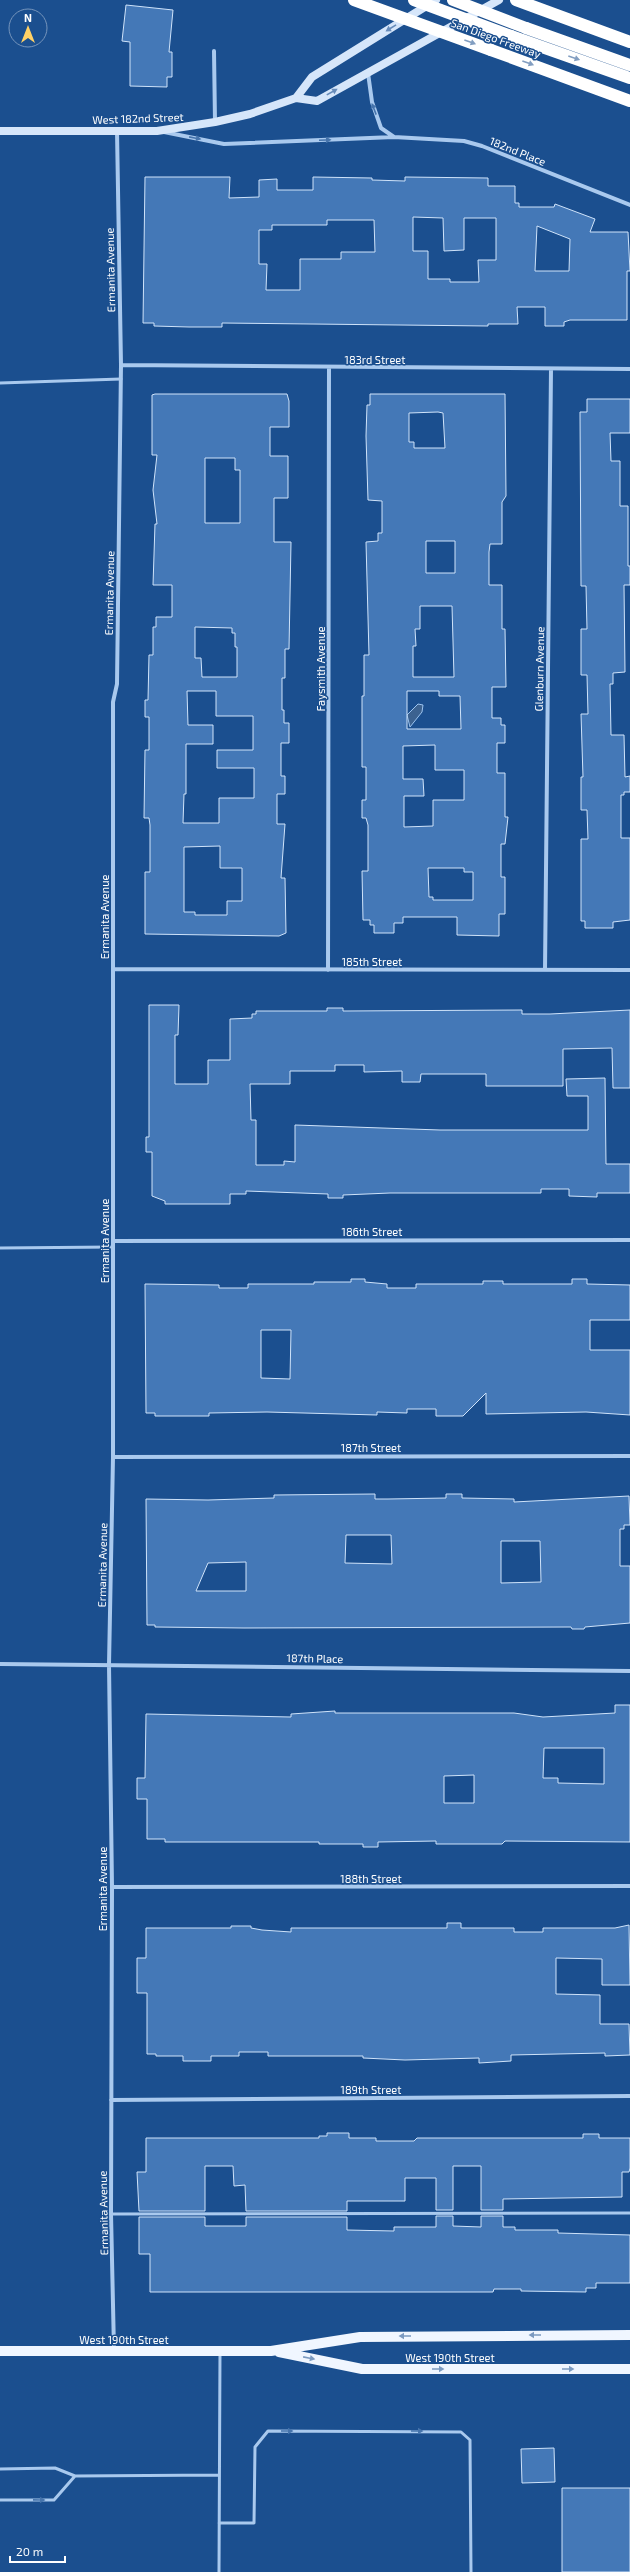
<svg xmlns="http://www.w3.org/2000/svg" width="630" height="2572" font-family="'Exo 2',sans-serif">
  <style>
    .water { fill: #3c6290; stroke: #9cc4f0 }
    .building { fill: #4478b7; stroke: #cfe3fa; fill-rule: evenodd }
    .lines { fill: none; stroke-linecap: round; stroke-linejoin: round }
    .lane { stroke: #a9c9ee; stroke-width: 3 }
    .street { stroke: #a9c9ee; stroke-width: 4 }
    .secondary { stroke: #d6e6fa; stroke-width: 8 }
    .primary { stroke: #f0f6ff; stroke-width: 10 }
    .highway { stroke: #fff; stroke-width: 12 }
    .highway-bridge { stroke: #fff; stroke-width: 12 }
    .oneway { fill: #668bba }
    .oneway2 { fill: #829ec1 }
    .oneway3 { fill: #4674ac }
    .oneway4 { fill: #7b9ac1 }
    .labels { text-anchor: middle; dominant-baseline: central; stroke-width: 3; stroke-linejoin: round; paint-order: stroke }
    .street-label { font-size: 11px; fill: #fff; stroke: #1b4f8f }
  </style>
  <rect width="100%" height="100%" fill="#1b4f8f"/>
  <!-- water -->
  <path class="water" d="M418 704 423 705 422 712 410 727 407 715Z"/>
  <!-- building -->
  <path class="building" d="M126 5 173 10 169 52H172V77H167V87L130 86V42L122 41Z
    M145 177H230L229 198 259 197V180L277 179V190H313V177L372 178V180L405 181V177L488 178V186H515V203H519V207H554L555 204 595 219 590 232H628L630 271H627V320H570L564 322V326H545V307H517L518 324H488V326L222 323V327H189L154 326V323H143ZM413 217 443 218 444 251 464 250V218H496V260H478L479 282H450V279H428V251H413ZM327 220H374L375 252H341V259H300V290H266L267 264H259V230H272V225H327ZM537 226 570 239 569 271H535Z
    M155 394H287L289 401V427H270V456H288V498H274V542H291L289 649H285V678H282V710H284V723H289V743H281V776H285V794H277V824H285L281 878H285L286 933 279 936 145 934V872H150V825L149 818H144L145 750H149V717H145V700H148L149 655H153V627H156V617H172V585H153L155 524H157L153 490 157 455H152V395ZM205 458H235V470H240V523H205ZM195 627 232 628V633H235V647H237V677H202L201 658H195ZM187 691H216V716H253V750H217V768H254V798H219V823H183L184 794H186V744H213V725H188ZM220 846V868H242V901H227V915H195V912H184V847Z
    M370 394H505L506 496 502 502V544H490L489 552V585H502V629H505L506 687H492V718H501V725H505V743H497V773H505V817H508L505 844H501V877H505V914H499V936L457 935V917H403V923H394V933H374V925H370V920H363L362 871H368V825L366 818H362V800H366V767H362V696H364V655H369L366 542 378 541V533H382V501L368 500 366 436 367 405H370ZM438 412 443 413 445 448H414V442H409V413ZM426 541H455V573H426ZM420 606H452L454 677H413V646H416L415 629H420ZM407 691H439V696H460L461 729H407ZM435 745V770H464V800H433V826L404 827V796H424L423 779H403V746ZM428 868H464V872H473V900H433V897H429Z
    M587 399H630V433H610L611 461H620V506H628V566H630V585H624L625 672 613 673V684H610L611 735H624L625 777 630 776V792H624V795H621V838H630V920L613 922V928H585V921H581V839H588L587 810H581V777H583L581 714H588L587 675H581V629H587L586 586H581L580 412H587Z
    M149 1005H179L178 1035H175V1084H208V1060H230V1019L252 1018V1014H256V1011H327V1008H343V1011L522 1010V1014H550L630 1010V1088H613L612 1048 563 1049V1086H486V1074H421L420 1082H402V1071L364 1072V1065H335V1071H290V1084H250L251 1120H256V1165H284V1161L295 1162V1125L440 1130H588V1096H567L566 1079 605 1078 606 1164H630V1193H597V1197L569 1196V1189H541V1193H390L343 1195V1198H328V1194L246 1191V1194H230V1204H165V1201L152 1196V1152H146V1137H149Z
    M351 1279H365V1282L387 1284V1288H416V1284H483V1281H503V1284H572V1279H587V1284L630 1285V1320H590V1350H630V1415L586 1412 486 1414V1393L463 1416H436V1409H407V1413L377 1412V1415L267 1412 209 1413V1416H155V1413H146L145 1284 219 1285V1288H248V1284H314V1282H351ZM261 1330H291L290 1379 261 1378Z
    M375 1494V1499H388L446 1498V1494H462V1498L514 1499V1502L629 1496 630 1525H624V1529H620V1566H630V1623L585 1627 584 1629H572L571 1627 244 1628 155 1627V1625H147L146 1499 208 1500 274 1498V1495ZM346 1535H391L392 1564 345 1563ZM501 1541H540L541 1582 501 1583ZM246 1562V1591H196L208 1563Z
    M615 1705H630V1842L505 1841 502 1844H436V1841L378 1842V1847H363V1844H319V1842H165V1839H147V1799H137V1778H145L146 1714 291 1717V1714L335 1711V1713H514L543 1717 615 1713ZM544 1748H604V1784L558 1783V1778H543ZM474 1775V1803H444V1776Z
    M447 1923H461V1928H514V1932H543V1928H615L629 1925 630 1985H602V1959L556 1958V1994L600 1995V2024H629L630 2055 605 2056V2053L511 2055V2061L479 2063V2058L405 2060 363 2058V2056H268V2052H239V2056H211V2061H183V2056H156V2054H147V1993H137V1958H146V1928H231V1926H251V1928L262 1930 291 1932V1928H447Z
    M327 2133H349V2138H376V2141H414L417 2138H583V2134H599V2138H630V2168L629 2172H622V2197L503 2199V2210H481V2166H453V2210H436V2178H405V2201H347V2211H246L245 2185 234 2186 233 2166H205V2211H139L137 2172H146V2138H319V2136H327Z
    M436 2216H453V2226L481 2227V2216H503V2227H515V2230H558V2233L630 2235V2283H596V2288H586V2292L521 2291V2289H494L493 2292H150V2254H139V2217H205V2226H246V2217H347V2230L394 2231V2227H436Z
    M554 2448 555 2482 522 2483 521 2449Z
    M562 2488H630V2572H562Z"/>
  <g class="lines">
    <!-- lane -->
    <path class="lane" d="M0 383 121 379
      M0 1248 113 1247
      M111 2214 630 2213
      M0 2469 55 2468 75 2476 219 2475
      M0 2500H54L75 2476
      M219 2523H254L255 2447 268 2431 461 2432 470 2440 471 2572
      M219 2572 220 2352"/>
    <!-- street -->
    <path class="street" d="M214 51 215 122
      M368 73 372 102 381 128 394 137
      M164 132 224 144 394 137 464 141 482 146 630 205
      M121 365 630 369
      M113 969 630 970
      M328 970 329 368
      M545 970 551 369
      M113 1241 630 1240
      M113 1457 630 1456
      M0 1664 630 1671
      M112 1887 630 1886
      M111 2100 630 2096
      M114 2350 111 2214 112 1887 109 1665 113 1457V702L117 684 121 365 117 131"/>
    <!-- secondary -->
    <path class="secondary" d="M296 98 312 77 436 0
      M0 131H157L215 122 250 114 296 98 317 101 499 0"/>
    <!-- primary -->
    <path class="primary" d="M0 2351H271L360 2337 630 2335
      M279 2352 362 2369H630"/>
    <!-- highway -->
    <path class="highway" d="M516 0 630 42
      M526 28 630 65
      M511 36 630 78
      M491 50 630 101"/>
    <!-- highway-bridge -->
    <path class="highway-bridge" d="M354 0 491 50
      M414 0 511 36
      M453 0 526 28"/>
  </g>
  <!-- one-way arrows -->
  <defs><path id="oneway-solid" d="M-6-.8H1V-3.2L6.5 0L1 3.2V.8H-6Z"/></defs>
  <g class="oneway">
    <use href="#oneway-solid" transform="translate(391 28) rotate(148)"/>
    <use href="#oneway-solid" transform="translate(332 92) rotate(-29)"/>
  </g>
  <g class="oneway2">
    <use href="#oneway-solid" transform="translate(470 42) rotate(20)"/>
    <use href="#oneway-solid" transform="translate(574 58) rotate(19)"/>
    <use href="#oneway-solid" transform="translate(528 63) rotate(20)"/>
  </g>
  <g class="oneway3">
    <use href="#oneway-solid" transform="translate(374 109) rotate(-111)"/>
    <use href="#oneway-solid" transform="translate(195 138) rotate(11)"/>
    <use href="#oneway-solid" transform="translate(325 140) rotate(-2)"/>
    <use href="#oneway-solid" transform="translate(287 2431)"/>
    <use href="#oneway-solid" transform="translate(417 2431)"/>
    <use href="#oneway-solid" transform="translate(39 2500) rotate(1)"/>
  </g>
  <g class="oneway4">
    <use href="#oneway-solid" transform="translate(535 2335) rotate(180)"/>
    <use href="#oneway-solid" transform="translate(405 2336) rotate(180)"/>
    <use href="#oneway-solid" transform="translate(309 2358) rotate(11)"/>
    <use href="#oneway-solid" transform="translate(438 2369)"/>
    <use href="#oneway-solid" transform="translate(568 2369)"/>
  </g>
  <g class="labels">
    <!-- street labels -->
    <g class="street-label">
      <text transform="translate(496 38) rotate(20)">San Diego Freeway</text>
      <text transform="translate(138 118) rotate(-2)">West 182nd Street</text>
      <text transform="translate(518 151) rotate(22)">182nd Place</text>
      <text transform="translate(110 270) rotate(-91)">Ermanita Avenue</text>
      <text x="375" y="359">183rd Street</text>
      <text transform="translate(109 593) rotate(-89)">Ermanita Avenue</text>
      <text transform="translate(320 669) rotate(-90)">Faysmith Avenue</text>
      <text transform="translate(539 669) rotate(-89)">Glenburn Avenue</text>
      <text transform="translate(104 917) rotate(-90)">Ermanita Avenue</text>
      <text x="372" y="961">185th Street</text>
      <text x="372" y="1231">186th Street</text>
      <text transform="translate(104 1241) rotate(-90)">Ermanita Avenue</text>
      <text x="371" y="1447">187th Street</text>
      <text transform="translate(102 1565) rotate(-89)">Ermanita Avenue</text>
      <text transform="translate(315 1658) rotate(1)">187th Place</text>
      <text x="371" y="1878">188th Street</text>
      <text transform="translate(102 1889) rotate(-90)">Ermanita Avenue</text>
      <text x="371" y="2089">189th Street</text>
      <text transform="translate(103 2213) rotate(-91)">Ermanita Avenue</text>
      <text x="124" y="2339">West 190th Street</text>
      <text x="450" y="2357">West 190th Street</text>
    </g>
  </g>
  <!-- north arrow -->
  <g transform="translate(28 28)"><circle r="19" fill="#1b4f8f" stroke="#7695bc"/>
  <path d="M0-3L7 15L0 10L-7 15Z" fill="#ffd166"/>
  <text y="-6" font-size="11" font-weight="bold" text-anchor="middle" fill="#ffffff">N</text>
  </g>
  <!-- scale -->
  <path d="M10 2556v6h55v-6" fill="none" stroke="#ffffff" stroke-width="2"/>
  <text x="16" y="2556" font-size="12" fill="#ffffff" stroke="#1b4f8f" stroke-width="3" paint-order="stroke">20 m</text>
</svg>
